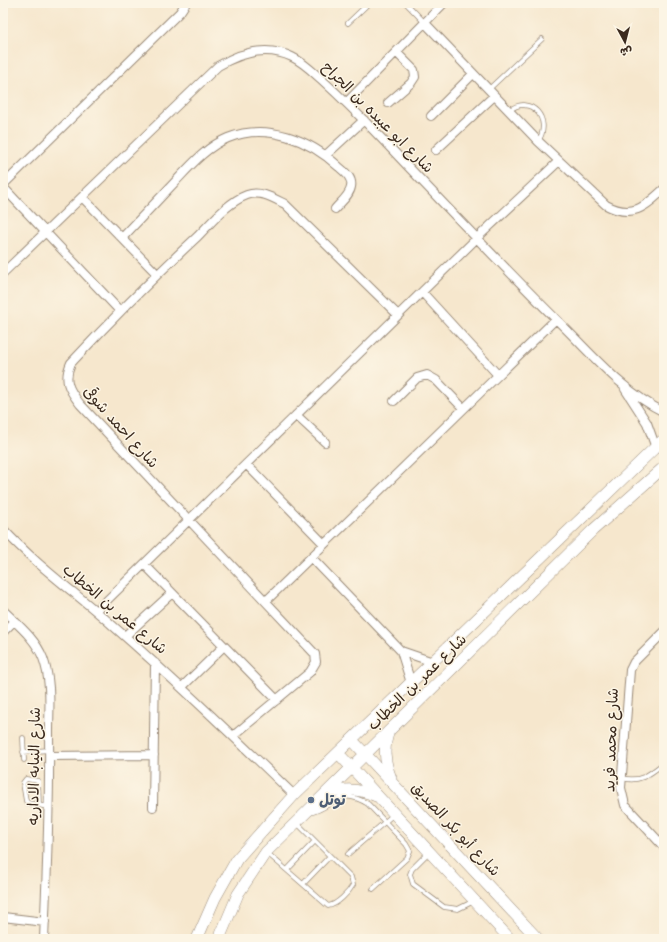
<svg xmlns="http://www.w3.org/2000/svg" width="667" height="942" font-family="'Comic Neue','Playpen Sans Arabic',sans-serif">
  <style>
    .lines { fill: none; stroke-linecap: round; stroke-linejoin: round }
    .lane-casing { stroke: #988876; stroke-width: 5.5 }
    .street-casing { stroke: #988876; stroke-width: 10 }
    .secondary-casing { stroke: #988876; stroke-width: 12 }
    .lane { stroke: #fff; stroke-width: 4 }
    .street { stroke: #fff; stroke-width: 8 }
    .secondary { stroke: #fff; stroke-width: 11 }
    .service-dot { fill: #5c6f8a; stroke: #fcf5e5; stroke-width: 1.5 }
    .labels { text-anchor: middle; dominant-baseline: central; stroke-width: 3; stroke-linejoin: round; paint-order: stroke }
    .street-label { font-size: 15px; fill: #3b2a1e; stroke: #fcf5e5 }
    .service-label { font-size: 15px; font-weight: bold; fill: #4e5e75; stroke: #fcf5e5; text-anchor: start }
  </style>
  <rect width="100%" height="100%" fill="#fcf5e5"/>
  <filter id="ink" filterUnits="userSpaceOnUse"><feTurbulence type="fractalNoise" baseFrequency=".025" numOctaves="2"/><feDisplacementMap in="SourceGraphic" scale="8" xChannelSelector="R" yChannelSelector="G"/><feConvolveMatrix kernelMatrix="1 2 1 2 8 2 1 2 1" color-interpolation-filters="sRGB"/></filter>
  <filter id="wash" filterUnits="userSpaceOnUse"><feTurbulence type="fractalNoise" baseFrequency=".012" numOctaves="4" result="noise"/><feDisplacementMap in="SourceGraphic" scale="16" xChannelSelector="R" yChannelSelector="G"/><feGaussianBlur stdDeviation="0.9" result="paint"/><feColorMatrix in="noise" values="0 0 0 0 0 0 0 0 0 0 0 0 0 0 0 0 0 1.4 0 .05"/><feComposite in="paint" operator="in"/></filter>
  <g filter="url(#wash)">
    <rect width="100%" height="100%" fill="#f6e7cd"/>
  </g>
  <g filter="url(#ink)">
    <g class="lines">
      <!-- lane casing -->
      <g class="lane-casing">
        <path id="lane" d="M406 3 425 23
          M348 23 369 3
          M489 89 542 39
          M509 111C530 93 553 120 538 141
          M23 738 24 760
          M23 752 49 750
          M622 778C640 783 650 774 664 763
          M39 805 38 781 26 779 23 783 26 801 28 803 48 807
          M309 813C335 808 336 785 368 804L406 844 410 851 407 858 373 889
          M266 852 328 906C337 905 349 892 353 885L351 877 297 823
          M429 852 412 869 410 874 413 884 444 907 458 909 474 901
          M348 854 394 814
          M287 870 315 841
          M303 884 330 856"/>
      </g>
      <!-- street casing -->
      <g class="street-casing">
        <path id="street" d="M425 23 538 141 606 205C632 219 645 207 664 189
          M347 102 444 3
          M388 103 411 83 415 77 414 70 396 52
          M431 116 473 74
          M436 150 494 96
          M326 155 364 120
          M3 185 180 12 186 3
          M3 187 119 310
          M82 197 157 274
          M122 238C139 220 157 201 174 183 190 166 206 147 228 138 267 122 310 140 339 167 345 172 353 178 351 187 350 195 340 203 335 209
          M3 273 218 66C240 53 267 45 292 57 303 62 312 71 321 79 342 98 362 118 381 138 442 202 503 267 566 329 596 359 625 393 664 412
          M422 292 497 374
          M625 389 647 423 656 448
          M394 401 417 378 427 375 436 380 463 408
          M296 415 325 442
          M246 464 324 544
          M3 529C36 565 76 593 112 625 175 680 234 737 294 795
          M311 557 401 651 411 683
          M144 564 277 700
          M266 601 556 319
          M3 610C18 625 35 638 43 658 52 682 49 709 49 733 50 802 47 871 44 939
          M96 611 477 238 559 161
          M3 632 14 621
          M664 632 634 662 630 670 621 788 625 805 664 847
          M125 636 172 593
          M401 651 433 662
          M182 687 224 646
          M233 736 310 672 316 662 315 654 80 404C69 390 63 380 71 363 112 319 154 277 198 236 212 222 228 202 247 195 260 190 273 198 285 204L398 315
          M50 756 154 755
          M153 807 155 663
          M3 917 45 922"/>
      </g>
      <!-- secondary casing -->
      <g class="secondary-casing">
        <path id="secondary" d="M389 731C383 747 384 761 391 778
          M352 740 538 939
          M338 753 510 939
          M325 795C344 788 357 788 376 796
          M197 939 215 898 237 859 294 795 664 439
          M219 939 238 894 266 852 593 530 664 467"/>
      </g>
      <!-- lane -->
      <use href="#lane" class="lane"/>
      <!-- street -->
      <use href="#street" class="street"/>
      <!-- secondary -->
      <use href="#secondary" class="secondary"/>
    </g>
  </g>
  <!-- markers -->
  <circle class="service-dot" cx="311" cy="800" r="4"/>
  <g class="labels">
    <!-- street labels -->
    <g class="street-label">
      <text transform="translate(378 117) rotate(45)">شارع ابو عبيده بن الجراح</text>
      <text transform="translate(121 427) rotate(48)">شارع احمد شوقى</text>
      <text transform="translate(115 609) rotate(40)">شارع عمر بن الخطاب</text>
      <text transform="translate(417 682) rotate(-44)">شارع عمر بن الخطاب</text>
      <text transform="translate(611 740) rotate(-88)">شارع محمد فريد</text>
      <text transform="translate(34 766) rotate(-89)">شارع النيابه الاداريه</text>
      <text transform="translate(456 829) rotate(47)">شارع أبو بكر الصديق</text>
    </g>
    <!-- service labels -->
    <g class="service-label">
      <text x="319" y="800">توتل</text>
    </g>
  </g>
  <!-- margin -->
  <rect width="667" height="942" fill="none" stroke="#fcf5e5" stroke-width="16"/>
  <!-- north arrow -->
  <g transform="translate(625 42) rotate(173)" stroke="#fcf5e5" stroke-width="3" paint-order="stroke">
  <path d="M0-3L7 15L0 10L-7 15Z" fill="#3b2a1e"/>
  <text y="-6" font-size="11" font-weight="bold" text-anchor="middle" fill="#3b2a1e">ش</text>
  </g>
</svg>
